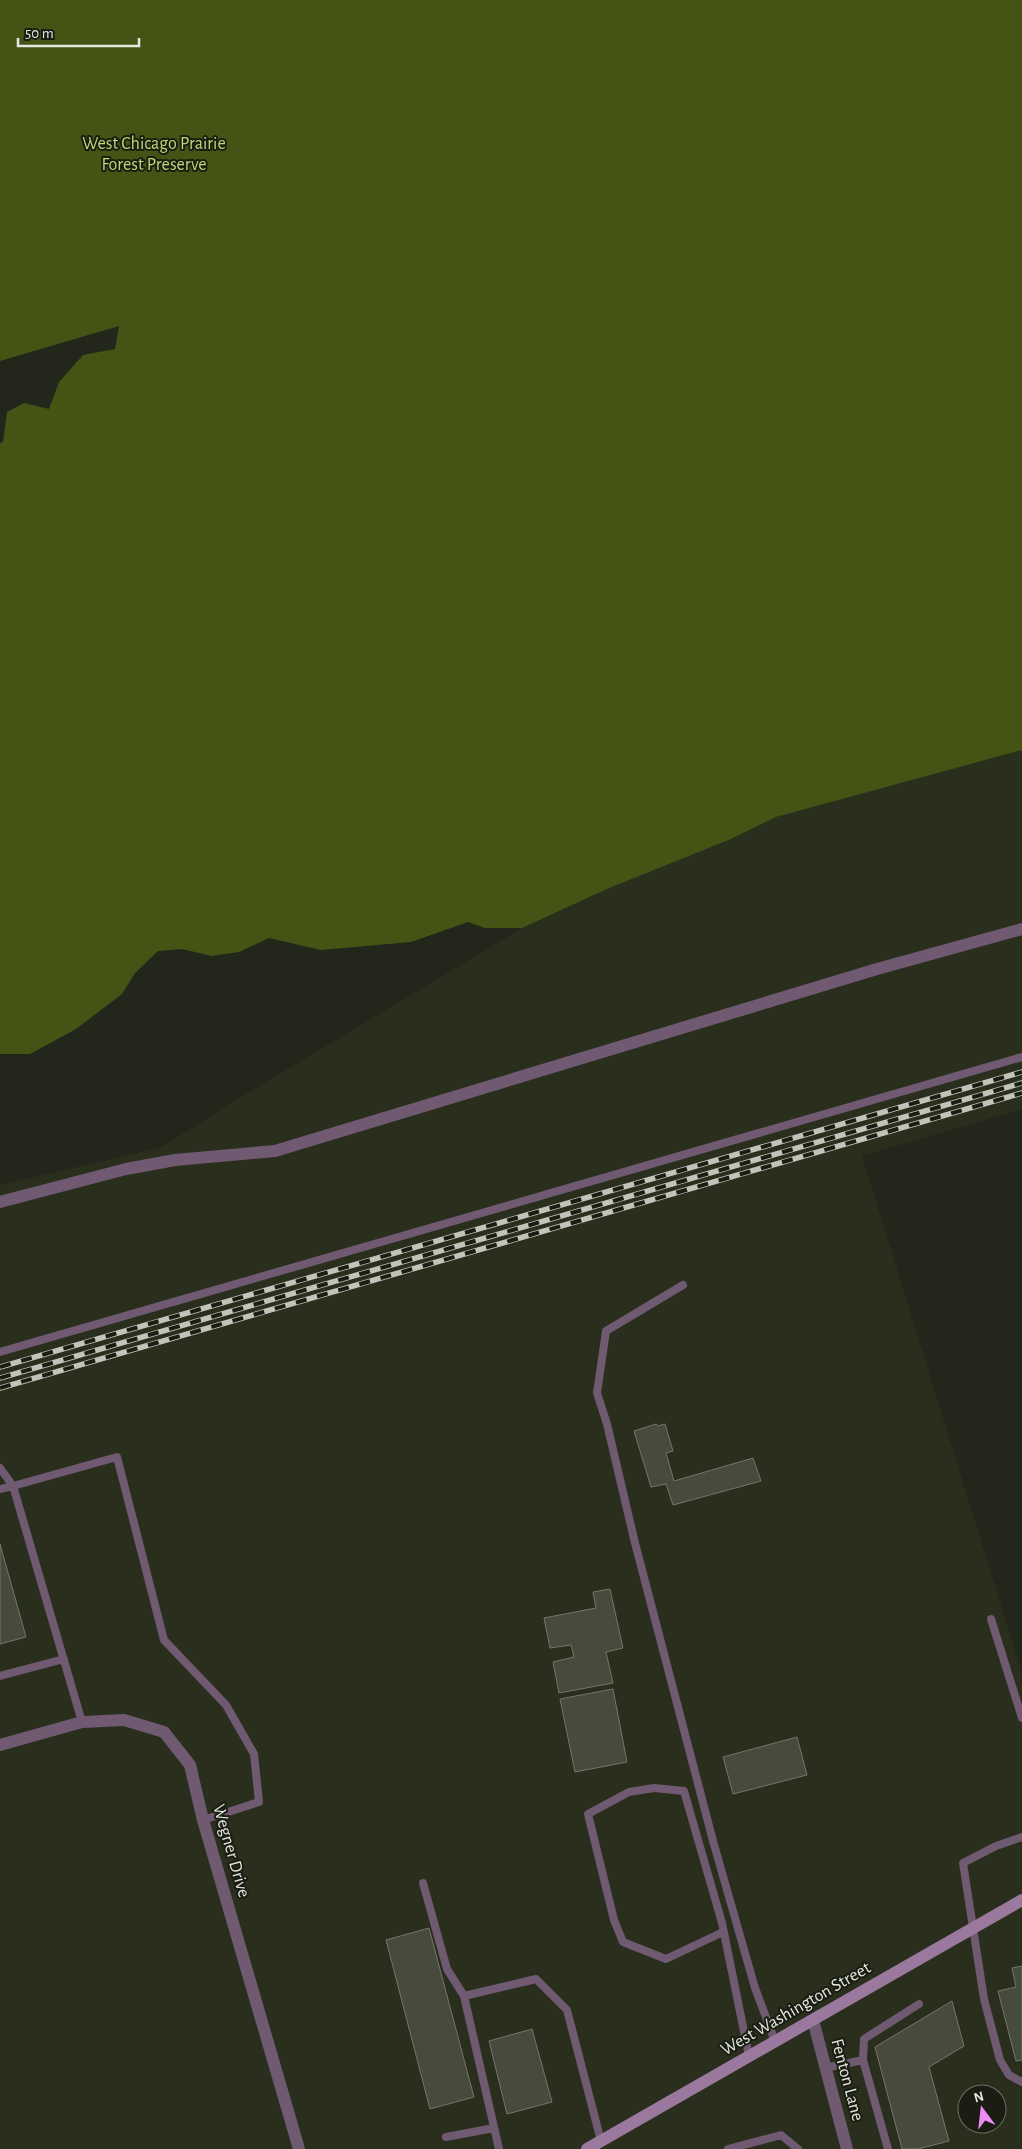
<svg xmlns="http://www.w3.org/2000/svg" width="1022" height="2149" font-family="'Alegreya Sans',sans-serif">
  <style>
    .built { fill: #292e1d; fill-rule: evenodd }
    .green { fill: #455415 }
    .building { fill: #474b3e; stroke: #72776a }
    .lines { fill: none; stroke-linecap: round; stroke-linejoin: round }
    .service { stroke: #705a72; stroke-width: 8 }
    .minor { stroke: #705a72; stroke-width: 12 }
    .secondary { stroke: #9b789d; stroke-width: 12 }
    .rail-casing { stroke: #c1c4bb; stroke-width: 5.5 }
    .rail { stroke: #191d12; stroke-width: 4; stroke-dasharray: 11; stroke-linecap: butt }
    .labels { text-anchor: middle; dominant-baseline: central; stroke-width: 4; stroke-linejoin: round; paint-order: stroke }
    .park-label { font-size: 18px; fill: #bdd973; stroke: #191d12 }
    .street-label { font-size: 18px; fill: #e5e8e0; stroke: #191d12 }
  </style>
  <rect width="100%" height="100%" fill="#23261b"/>
  <!-- built -->
  <path class="built" d="M1022 750V1109L862 1156 1022 1673V2149H0V1185L162 1147 226 1106 522 928 607 889 731 839 776 817ZM967 2094H997V2124H967Z"/>
  <!-- green -->
  <path class="green" d="M0 0H1022V750L776 817 731 839 607 889 522 928H485L468 922 411 942 321 950 269 938 239 952 212 956 182 949 158 951 135 973 122 994 76 1029 30 1054H0V443L3 442 7 412 24 403 49 409 59 382 83 355 115 349 119 326 0 361Z"/>
  <!-- building -->
  <path class="building" d="M656 1424 658 1426 665 1424 673 1451 666 1453 674 1481 753 1458 761 1481 673 1505 666 1484 651 1487 634 1431Z
    M0 1544 26 1637 0 1644Z
    M610 1589 623 1648 606 1652 613 1683 559 1693 553 1662 574 1657 571 1645 550 1648 544 1618 596 1608 593 1592Z
    M613 1689 627 1762 575 1772 560 1699Z
    M797 1737 807 1775 733 1794 723 1757Z
    M429 1928 474 2097 430 2109 386 1940Z
    M1022 1966V2060L1016 2061 998 1991 1016 1987 1012 1968Z
    M952 2001 964 2046 929 2067 949 2141 918 2149H902L875 2047Z
    M532 2029 552 2102 507 2114 489 2041Z"/>
  <g class="lines">
    <!-- service -->
    <path class="service" d="M683 1285 606 1331 597 1393 607 1424 635 1543 713 1841 755 1988 775 2041
      M0 1352 1022 1057
      M0 1468 13 1486 0 1489
      M991 1619 1022 1718
      M0 1676 64 1659
      M82 1722 13 1486 117 1457 164 1640 226 1705 254 1754 259 1802 203 1820
      M1022 1837 996 1846 963 1863 984 1999 1000 2060 1009 2075 1022 2082
      M423 1883 447 1969 464 1996
      M723 1932 666 1959 623 1942 614 1920 588 1814 629 1792 654 1788 684 1791 722 1923 749 2056
      M863 2060 864 2039 919 2004
      M825 2068 863 2060 888 2149
      M446 2137 494 2128
      M499 2149 464 1996 536 1979 567 2010 601 2141
      M728 2149 781 2135 798 2149"/>
    <!-- minor -->
    <path class="minor" d="M0 1202 126 1169 175 1160 275 1151 877 969 1022 929
      M0 1745 82 1722 124 1720 164 1732 190 1765 203 1820 299 2149
      M813 2020 847 2149"/>
    <!-- secondary -->
    <path class="secondary" d="M587 2149 1022 1900"/>
    <!-- rail casing -->
    <g class="rail-casing">
      <path id="rail" d="M0 1367 1022 1072
        M0 1378 1022 1083
        M0 1388 1022 1093"/>
    </g>
    <!-- rail -->
    <use href="#rail" class="rail"/>
  </g>
  <g class="labels">
    <!-- park labels -->
    <g class="park-label">
      <text x="154" y="144">West Chicago Prairie<tspan x="154" dy="21">Forest Preserve</tspan></text>
    </g>
    <!-- street labels -->
    <g class="street-label">
      <text transform="translate(231 1851) rotate(74)">Wegner Drive</text>
      <text transform="translate(796 2009) rotate(-30)">West Washington Street</text>
      <text transform="translate(847 2080) rotate(75)">Fenton Lane</text>
    </g>
  </g>
  <!-- north arrow -->
  <g transform="translate(982 2109) rotate(345)"><circle r="24" fill="#191d12" stroke="#6b6e64"/>
  <path d="M0-4L9 19L0 12L-9 19Z" fill="#ef8bf7"/>
  <text y="-8" font-size="14" font-weight="bold" text-anchor="middle" fill="#e5e8e0">N</text>
  </g>
  <!-- scale -->
  <path d="M18 38v8h121v-8" fill="none" stroke="#e5e8e0" stroke-width="2.5"/>
  <text x="25" y="38" font-size="15" fill="#e5e8e0" stroke="#191d12" stroke-width="4" paint-order="stroke">50 m</text>
</svg>
